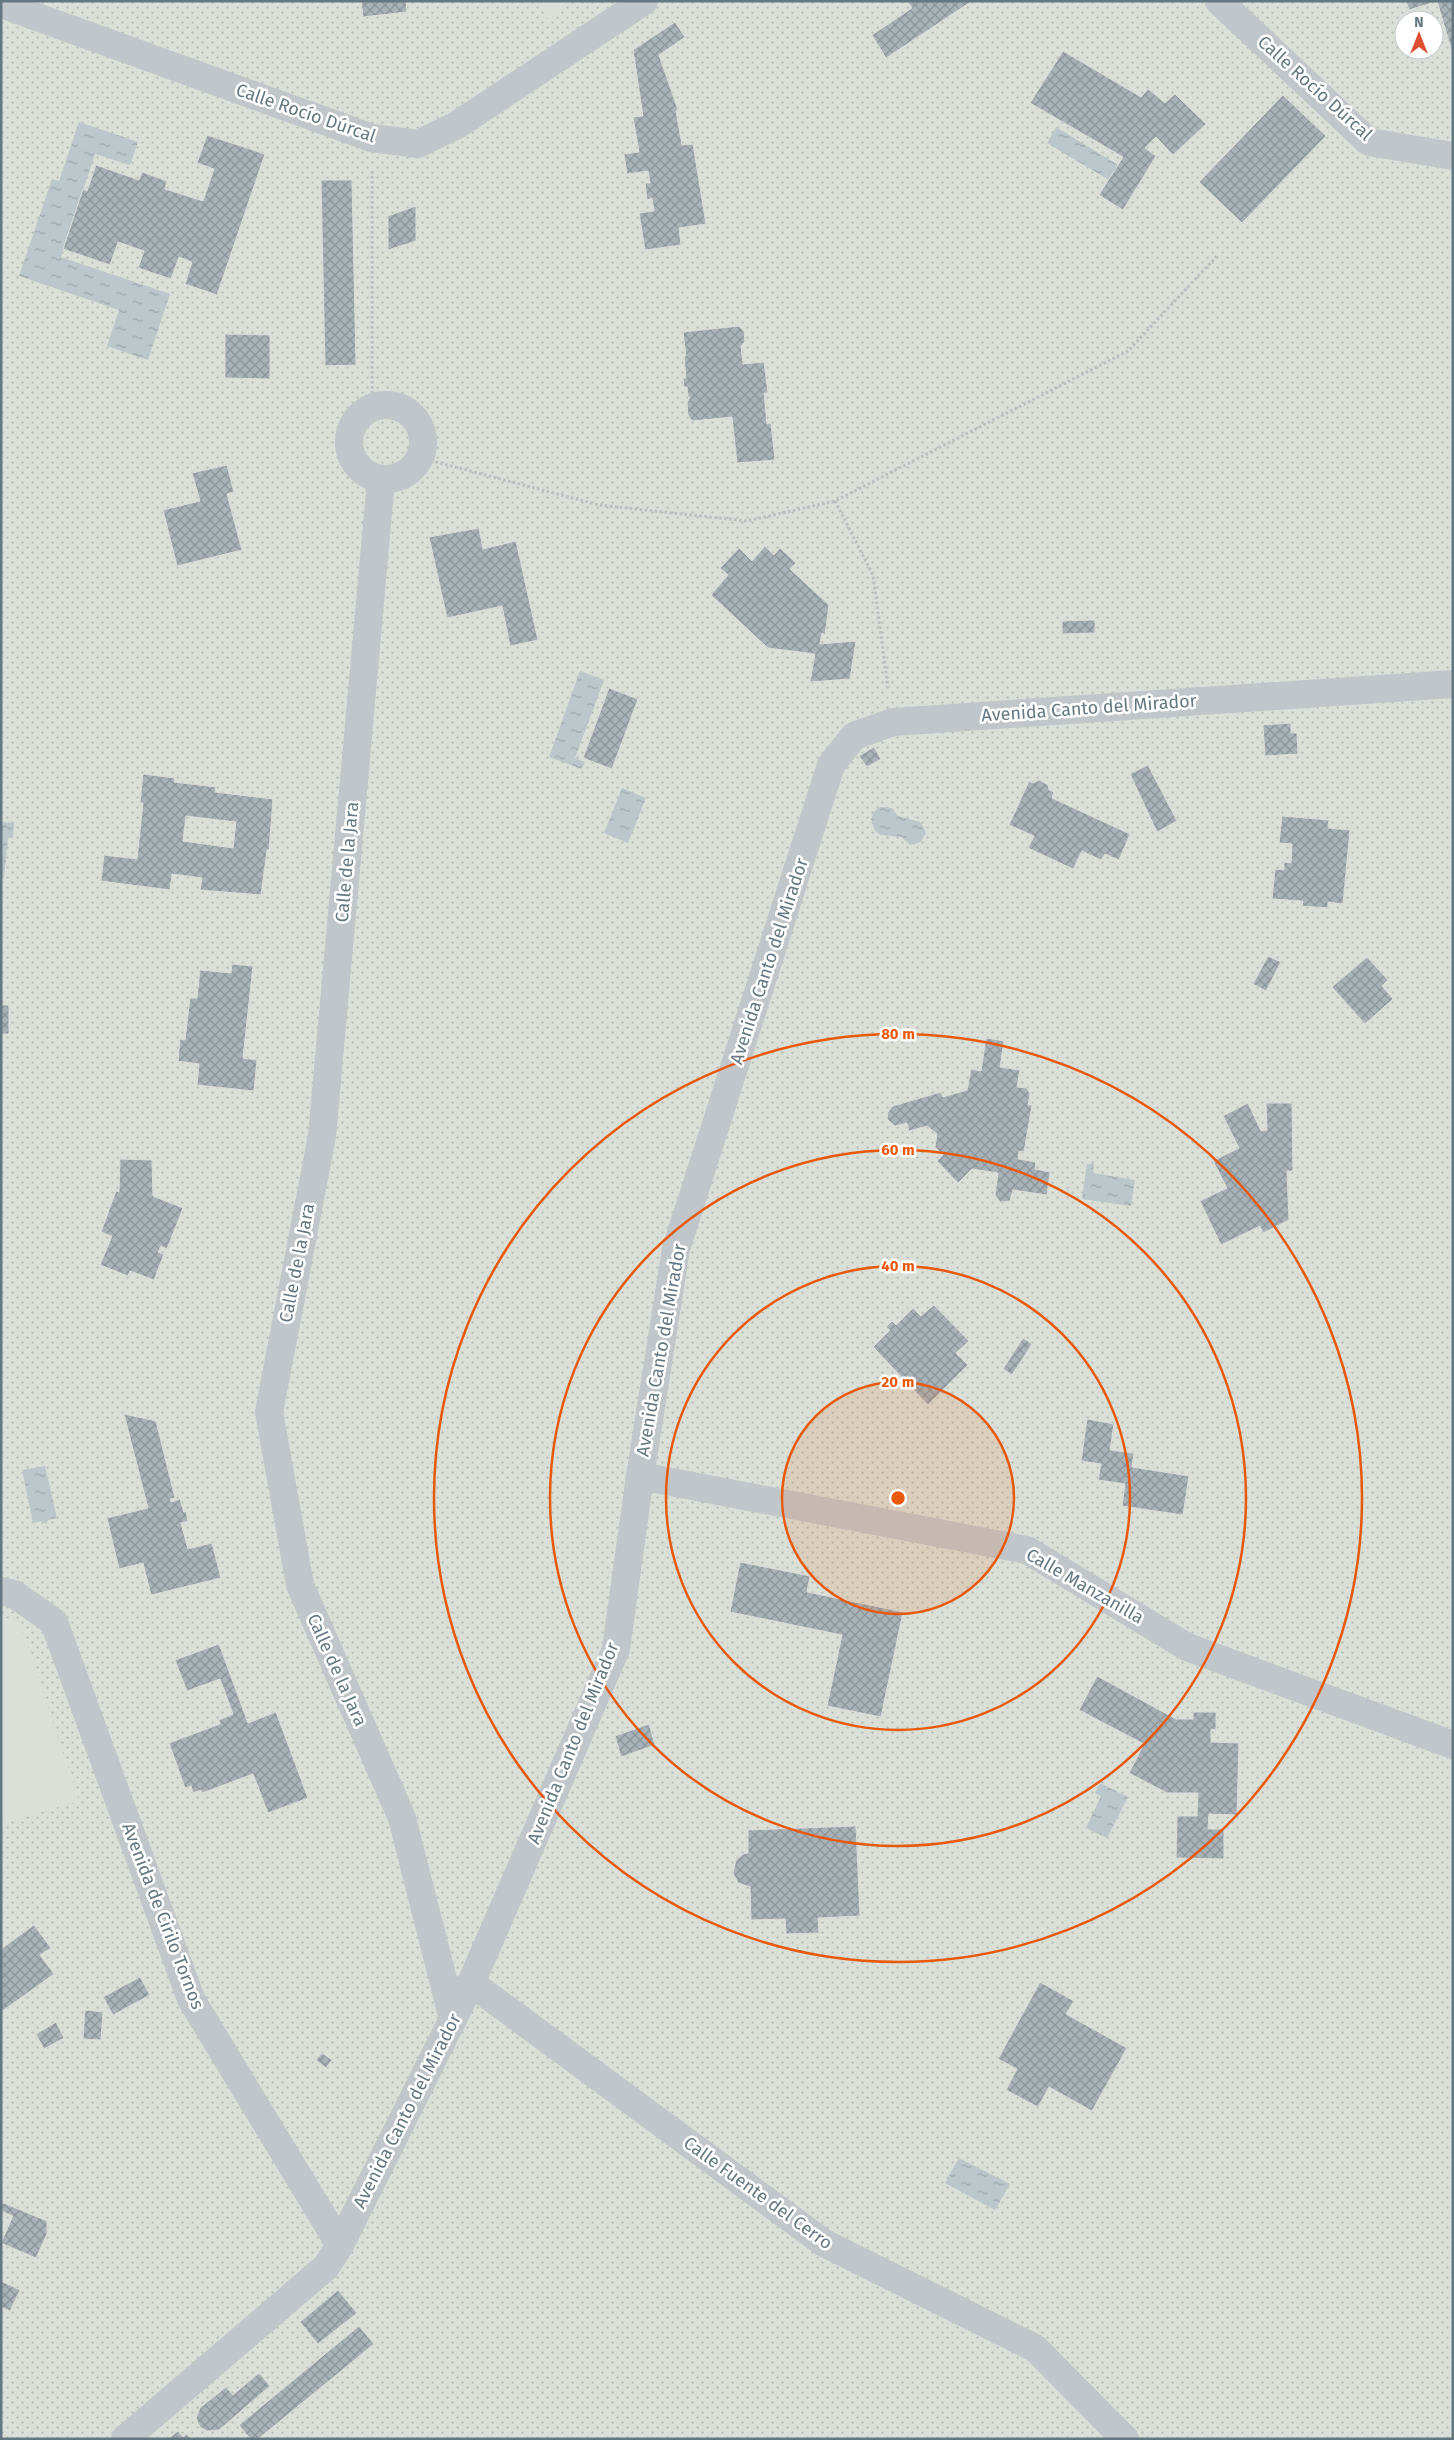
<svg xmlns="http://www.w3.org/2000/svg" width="1454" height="2440" font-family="'Fira Sans',sans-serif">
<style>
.grass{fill:url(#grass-dots);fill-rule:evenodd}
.pitch{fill:#dadfd7}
.water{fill:url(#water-ripples)}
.building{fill:url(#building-cross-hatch);stroke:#dcdcda;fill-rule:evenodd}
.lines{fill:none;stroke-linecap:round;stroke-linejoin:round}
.path{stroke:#bbbfc2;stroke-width:3;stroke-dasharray:2.5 2.5;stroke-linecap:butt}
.minor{stroke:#c1c6ca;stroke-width:28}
.ring{fill:none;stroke:#e8590c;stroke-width:2.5}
.labels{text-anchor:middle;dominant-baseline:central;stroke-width:5;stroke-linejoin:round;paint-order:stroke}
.street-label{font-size:18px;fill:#657882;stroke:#fff}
.centre{fill:#e8590c;stroke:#fff;stroke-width:2.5}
.ring-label{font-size:15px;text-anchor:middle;font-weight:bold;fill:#e8590c;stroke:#fff;stroke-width:5;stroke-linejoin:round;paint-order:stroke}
</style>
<defs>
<pattern id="grass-dots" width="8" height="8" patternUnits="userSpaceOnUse" patternTransform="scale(1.25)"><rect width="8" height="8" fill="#dadfd7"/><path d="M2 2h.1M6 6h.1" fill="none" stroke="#b4bab4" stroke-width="1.8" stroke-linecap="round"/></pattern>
<pattern id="water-ripples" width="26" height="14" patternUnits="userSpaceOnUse" patternTransform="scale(1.25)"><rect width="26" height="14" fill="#bbc7cb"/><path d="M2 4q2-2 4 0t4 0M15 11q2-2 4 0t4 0" fill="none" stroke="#9ca6aa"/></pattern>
<pattern id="building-cross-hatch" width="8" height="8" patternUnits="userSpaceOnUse" patternTransform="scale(1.25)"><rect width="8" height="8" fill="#a8b2b7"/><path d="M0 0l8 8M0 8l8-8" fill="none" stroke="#8c969a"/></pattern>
</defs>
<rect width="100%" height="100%" fill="#fafaf8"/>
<path class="grass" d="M1 1H1453V2439H1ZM1404 20H1434V50H1404Z"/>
<g class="pitch">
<path d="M536 1H573L548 19Z"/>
<path d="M7 1618 21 1625 79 1801 1 1824V1620Z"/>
</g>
<g class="water">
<path d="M79 122 138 142 130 165 95 154 61 257 170 294 148 360 107 346 119 310 19 276 52 179 59 181Z"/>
<path d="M1056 127 1118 165 1109 180 1047 143Z"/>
<path d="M580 671 604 680 575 758 585 762 582 769 549 757Z"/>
<path d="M622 788 646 798 628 843 604 833Z"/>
<path d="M880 807 892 808 898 816 920 822 926 832 921 842 910 845 902 837 881 835 875 831 871 819 874 812Z"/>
<path d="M1 822 14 823 13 838H8L4 878H1Z"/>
<path d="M1087 1164H1094L1093 1173 1135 1180 1131 1206 1082 1199Z"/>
<path d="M45 1466 57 1518 48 1520 46 1524 42 1521 33 1523 22 1470Z"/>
<path d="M1100 1783 1128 1797 1107 1838 1086 1828 1101 1796 1095 1793Z"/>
<path d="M959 2158 1010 2184 995 2210 945 2183Z"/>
</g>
<g class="building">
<path d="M361 1H406L407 12 363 17Z"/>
<path d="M907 1H972L886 58 872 35 912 8Z"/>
<path d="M1406 1H1431L1432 3 1409 10Z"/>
<path d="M1437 1H1453V55Z"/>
<path d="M675 22 685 37 659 55 678 110 676 111 682 145 693 144 706 224 679 228 681 245 645 250 639 213 654 211 652 198 647 200 645 183H650L648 171 627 174 624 154 639 152 633 117 643 116 633 50Z"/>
<path d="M1063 51 1141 97 1148 89 1165 103 1175 94 1206 124 1173 155 1156 137 1145 148 1156 156 1123 210 1099 195 1123 157 1030 103Z"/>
<path d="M1283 95 1326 136 1242 223 1199 182Z"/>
<path d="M207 135 265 154 217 295 185 284 192 262 179 257 171 279 138 268 144 251 118 242 110 265 63 249 83 189 87 191 96 165 139 180 142 172 167 181 165 189 203 201 214 169 197 163Z"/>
<path d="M321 180H352L356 365 325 366Z"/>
<path d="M416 206V241L388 250V216Z"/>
<path d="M739 326 744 331 745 342 741 346 743 364 764 362 768 393H764L767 424 771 423 775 460 737 463 732 417 692 421 688 415 687 403 690 397H688L687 387H684L683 378H686L684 356H686L683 332Z"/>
<path d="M225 334 270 335V379L225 378Z"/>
<path d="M227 465 234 492 227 494 242 550 177 566 163 510 200 501 192 473Z"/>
<path d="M479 528 483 549 516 541 538 640 510 646 502 606 447 618 429 537Z"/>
<path d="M765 546 774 555 780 548 796 563 790 569 829 605 825 635 822 633 820 644 856 641 850 679 810 682 815 654 768 648 711 595 728 575 720 568 739 548 752 561Z"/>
<path d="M1095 620V633L1062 634V621Z"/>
<path d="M609 688 638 699 612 769 583 758Z"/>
<path d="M1291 723V733H1297L1298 754 1265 756 1263 725Z"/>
<path d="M874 747 881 759 867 767 859 756Z"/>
<path d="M1148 765 1177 821 1157 832 1130 774Z"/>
<path d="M143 774 175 778 174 782 216 787 215 792 273 799 269 850H267L261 895 200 890 202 878 172 874 170 890 101 881 104 855 137 859 143 803H140ZM186 816 236 822 233 848 183 841Z"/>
<path d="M1039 780 1048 785 1049 790 1054 792 1052 798 1130 834 1119 860 1105 854 1101 860 1082 851 1073 869 1028 848 1034 836 1009 825 1029 781 1033 783Z"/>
<path d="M1282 816 1329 820 1328 828 1350 830 1343 904 1328 902V908L1302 906 1303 901 1272 899 1275 869 1284 870V862L1291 863 1292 844 1279 843Z"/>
<path d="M1268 956 1281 962 1266 991 1253 984Z"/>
<path d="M1367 957 1388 980 1382 986 1393 999 1365 1024 1332 987Z"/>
<path d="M232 964 253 966 243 1058 257 1060 254 1091 197 1085 199 1064 178 1061 180 1039 185 1040 190 998H197L200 970 231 973Z"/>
<rect x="1" y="1005" width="8" height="29"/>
<path d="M986 1038 1004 1041 1000 1067 1020 1070 1017 1087 1027 1088 1030 1094 1028 1105H1032L1024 1152 1019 1151 1018 1159 1036 1162 1035 1169 1050 1172 1047 1195 1013 1190 1010 1201 1000 1202 995 1195 998 1173 972 1169 958 1183 937 1161 943 1155 935 1147 937 1134 927 1126 909 1131 907 1123 895 1126 887 1119 888 1112 893 1106 941 1092 943 1097 967 1090 971 1069 981 1071Z"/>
<path d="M1248 1103 1261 1131 1267 1130 1266 1103H1292L1293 1171H1287L1289 1220 1263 1233 1260 1226 1221 1245 1200 1201 1227 1188 1213 1161 1239 1148 1223 1116Z"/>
<path d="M120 1159 152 1160 153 1196 183 1208 167 1249 161 1246 158 1252 164 1254 154 1280 130 1271 128 1276 100 1265 112 1236 101 1232 116 1191 119 1192Z"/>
<path d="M934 1305 969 1341 956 1353 968 1365 928 1405 873 1347 890 1330 886 1327 892 1321 896 1325 913 1308 921 1316Z"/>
<path d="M1023 1338 1032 1344 1012 1375 1003 1369Z"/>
<path d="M124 1414 156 1421 175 1498 170 1499 171 1502 180 1499 184 1512 186 1511 188 1521 181 1523 188 1549 212 1543 221 1578 151 1595 143 1563 119 1569 107 1518 148 1508Z"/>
<path d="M1087 1419 1114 1424 1110 1450 1134 1453 1132 1467 1189 1476 1183 1515 1122 1506 1125 1484 1098 1480 1101 1464 1081 1461Z"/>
<path d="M740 1562 810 1576 807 1592 903 1612 881 1717 827 1706 842 1635 730 1612Z"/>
<path d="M219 1644 248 1723 276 1712 308 1798 268 1813 253 1774 202 1793 201 1790 193 1793 191 1786 185 1788 169 1743 220 1724 219 1720 233 1714 220 1679 187 1691 175 1660Z"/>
<path d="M1097 1676 1176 1719H1193V1712H1216V1730L1211 1729V1742L1239 1743 1237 1815 1209 1814 1208 1829H1224V1859L1176 1858 1177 1816H1197L1198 1793H1167L1129 1773 1144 1744 1079 1710Z"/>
<path d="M649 1724 655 1745 621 1757 615 1736Z"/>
<path d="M856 1826 860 1916 818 1918 819 1933 786 1934 785 1919 751 1920 750 1887 738 1883 733 1873 736 1860 743 1854 748 1853V1830Z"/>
<path d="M34 1925 51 1948 40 1955 54 1974 1 2012V1949Z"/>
<path d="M140 1977 150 1995 113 2015 103 1997Z"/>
<path d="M1040 1982 1074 2001 1066 2014 1127 2048 1092 2111 1049 2087 1038 2107 1006 2090 1017 2069 998 2059Z"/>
<path d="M85 2010 103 2012 101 2040 83 2039Z"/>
<path d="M56 2022 64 2038 44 2049 36 2034Z"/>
<path d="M322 2053 332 2060 326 2068 316 2060Z"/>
<path d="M1 2202 47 2221V2234L36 2258 1 2243 13 2216 1 2211Z"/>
<path d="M1 2281 20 2290 10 2311 1 2307Z"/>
<path d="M338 2290 357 2313 318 2344 300 2322Z"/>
<path d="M359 2326 374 2344 258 2439H250L239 2425Z"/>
<path d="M259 2373 270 2386 219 2430 207 2431 200 2427 196 2418 200 2408 226 2387 233 2395Z"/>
<path d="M178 2431 183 2437 187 2434 191 2439H168Z"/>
</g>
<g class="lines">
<g class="path">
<path d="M372 171V408"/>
<path d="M421 458 599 505 747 521 835 501 1128 351 1217 256"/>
<path d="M835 501 873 575 888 688"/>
</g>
<g class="minor">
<path d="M1219 1 1369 142 1453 156"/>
<path d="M1 4 372 138 418 144 457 125 644 1"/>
<circle cx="386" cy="442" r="37"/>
<path d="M381 480 322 1136 269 1412 300 1585 402 1818 453 2019"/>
<path d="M640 1476 1027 1550 1187 1647 1453 1745"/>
<path d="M1 1591 14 1594 54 1622 191 1999 340 2245"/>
<path d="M471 1983 824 2243 1035 2348 1125 2439"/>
<path d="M125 2439 326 2267 340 2245 471 1983 616 1649 640 1476 676 1249 831 765 854 736 893 722 1453 684"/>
</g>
</g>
<circle cx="898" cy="1498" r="116" fill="#e8590c" fill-opacity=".12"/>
<g class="ring">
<circle cx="898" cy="1498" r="116"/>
<circle cx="898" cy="1498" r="232"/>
<circle cx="898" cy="1498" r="348"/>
<circle cx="898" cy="1498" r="464"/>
</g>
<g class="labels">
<g class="street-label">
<text transform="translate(1315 88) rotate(42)">Calle Rocío Dúrcal</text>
<text transform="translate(306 113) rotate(19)">Calle Rocío Dúrcal</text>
<text transform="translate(1089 708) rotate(-4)">Avenida Canto del Mirador</text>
<text transform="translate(347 862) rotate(-85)">Calle de la Jara</text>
<text transform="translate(769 961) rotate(-72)">Avenida Canto del Mirador</text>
<text transform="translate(297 1263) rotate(-79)">Calle de la Jara</text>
<text transform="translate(661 1350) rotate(-80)">Avenida Canto del Mirador</text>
<text transform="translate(1085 1586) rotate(30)">Calle Manzanilla</text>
<text transform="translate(337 1670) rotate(66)">Calle de la Jara</text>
<text transform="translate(573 1743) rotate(-68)">Avenida Canto del Mirador</text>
<text transform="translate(163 1916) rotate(69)">Avenida de Cirilo Tornos</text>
<text transform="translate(407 2111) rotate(-63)">Avenida Canto del Mirador</text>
<text transform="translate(758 2193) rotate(36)">Calle Fuente del Cerro</text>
</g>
</g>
<circle cx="898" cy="1498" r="8" class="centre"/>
<g class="ring-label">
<text x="898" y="1039">80 m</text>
<text x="898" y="1155">60 m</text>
<text x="898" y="1271">40 m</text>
<text x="898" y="1387">20 m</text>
</g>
<rect width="1454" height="2440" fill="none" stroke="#657882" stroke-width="5"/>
<g transform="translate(1419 35)"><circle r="24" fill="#ffffff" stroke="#c1c9cd"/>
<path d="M0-4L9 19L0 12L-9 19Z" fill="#e04e31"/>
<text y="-8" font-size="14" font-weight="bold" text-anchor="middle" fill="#657882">N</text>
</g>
</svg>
